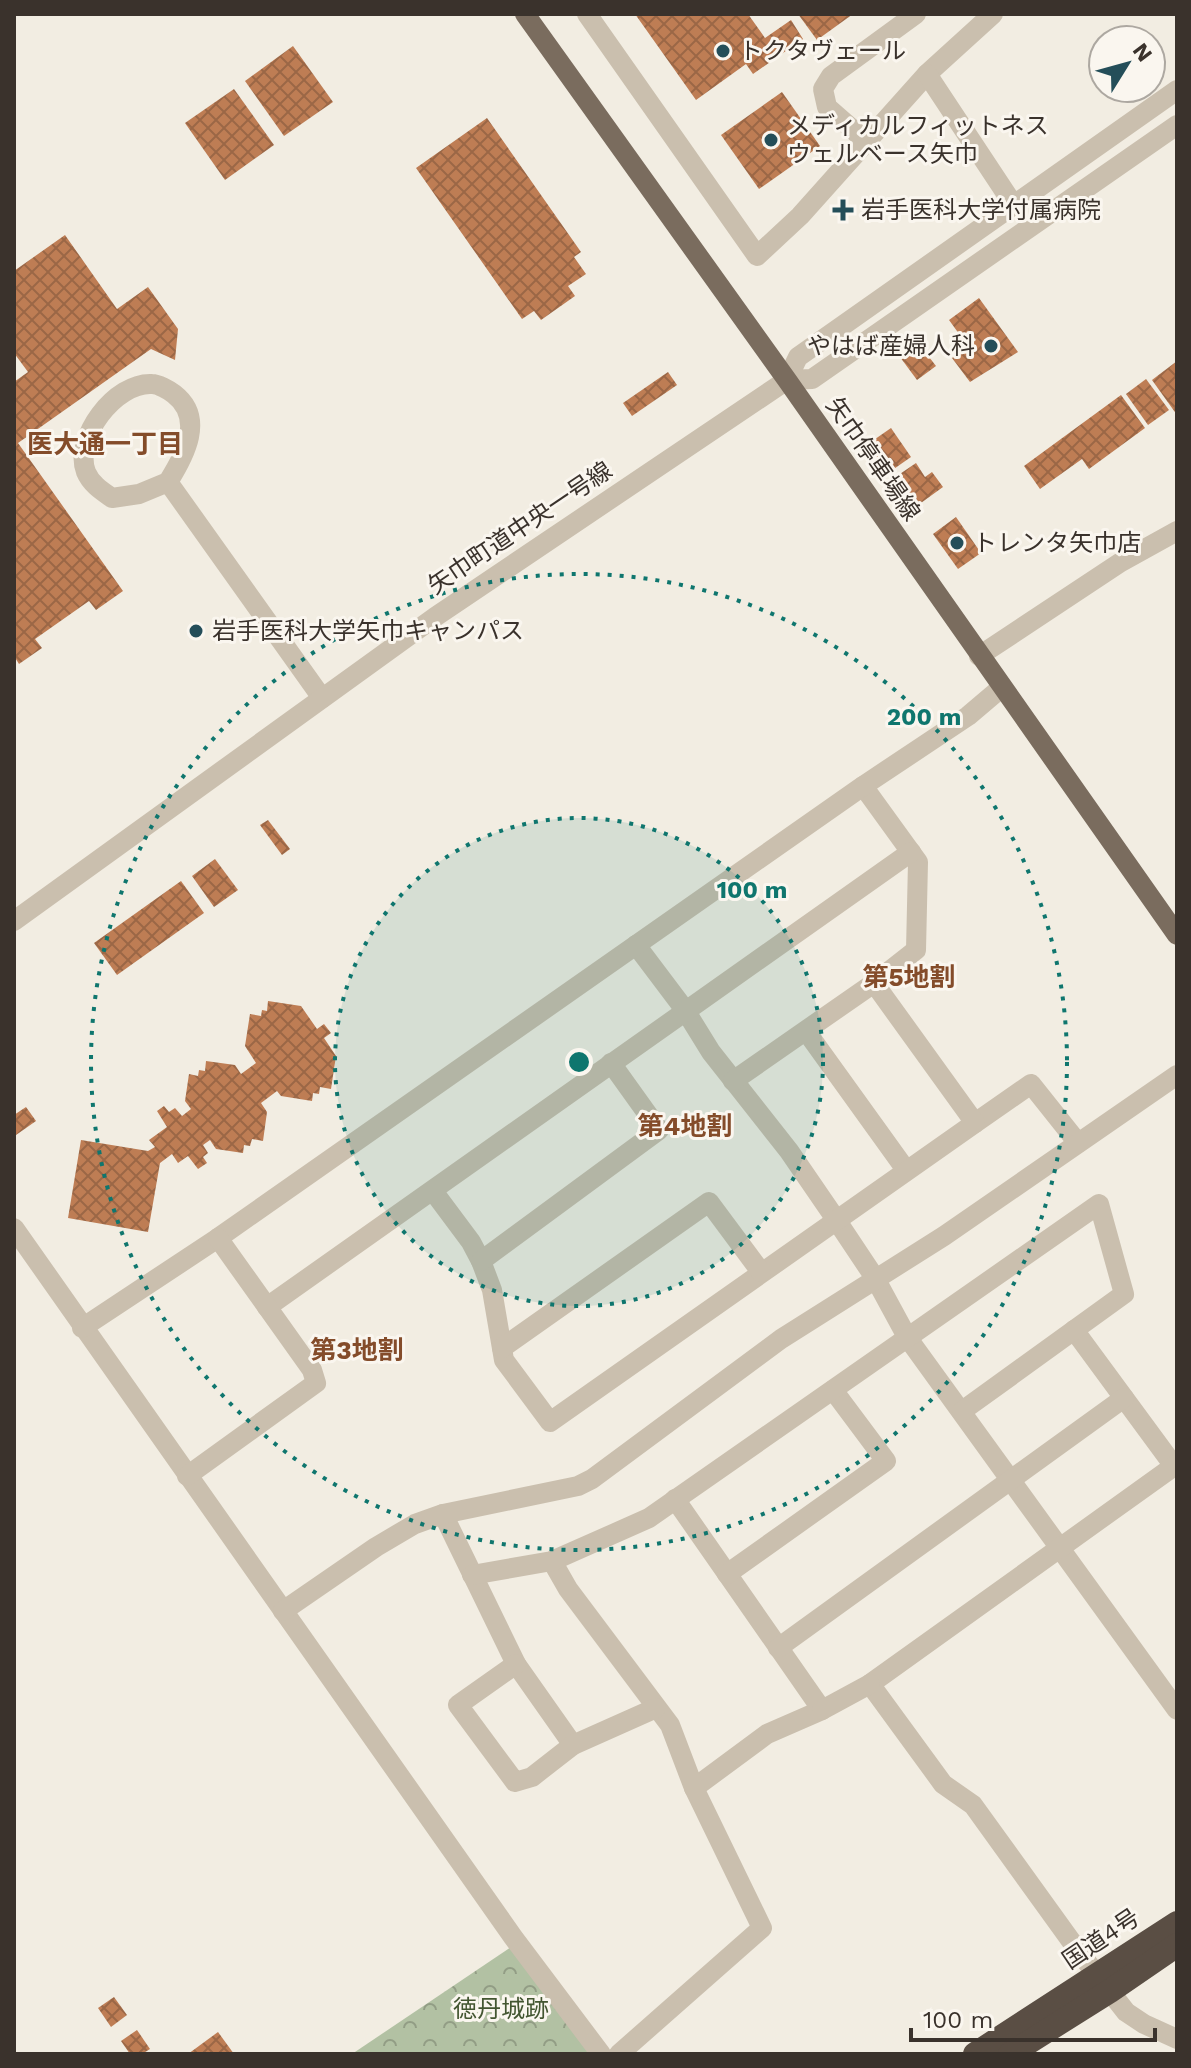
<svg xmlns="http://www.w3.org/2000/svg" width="1191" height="2068" font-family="'Work Sans','Noto Sans JP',sans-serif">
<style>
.forest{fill:url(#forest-crowns)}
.building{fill:url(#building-cross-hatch)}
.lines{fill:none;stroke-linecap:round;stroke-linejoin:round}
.minor{stroke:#cabfae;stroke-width:20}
.major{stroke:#7a6c5e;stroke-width:20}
.highway{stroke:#5a4e44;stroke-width:24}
.ring{fill:none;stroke:#0f766e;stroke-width:4;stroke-dasharray:4 8}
.poi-dot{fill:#244e59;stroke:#faf6ef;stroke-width:3}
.labels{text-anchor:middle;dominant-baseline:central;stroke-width:6;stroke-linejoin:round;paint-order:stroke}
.poi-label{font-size:24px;fill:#3a322c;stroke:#faf6ef;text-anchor:start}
.street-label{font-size:24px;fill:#3a322c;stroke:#faf6ef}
.park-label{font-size:24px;fill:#435631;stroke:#faf6ef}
.neighbourhood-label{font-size:26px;font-weight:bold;fill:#844c2a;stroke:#faf6ef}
.centre{fill:#0f766e;stroke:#faf6ef;stroke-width:4}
.ring-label{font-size:24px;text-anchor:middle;font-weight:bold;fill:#0f766e;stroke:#faf6ef;stroke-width:6;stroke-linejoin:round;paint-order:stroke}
</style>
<defs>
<pattern id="forest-crowns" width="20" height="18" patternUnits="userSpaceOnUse" patternTransform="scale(2)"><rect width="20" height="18" fill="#b2c1a3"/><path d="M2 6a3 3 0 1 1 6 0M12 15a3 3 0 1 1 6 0" fill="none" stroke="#929d85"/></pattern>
<pattern id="building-cross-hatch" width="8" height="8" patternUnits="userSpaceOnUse" patternTransform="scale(2)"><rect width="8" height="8" fill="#be7d54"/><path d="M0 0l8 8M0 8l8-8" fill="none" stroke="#9b6746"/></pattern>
</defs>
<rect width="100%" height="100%" fill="#f2ede2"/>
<path class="forest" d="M511 1947 598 2054H352Z"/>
<g class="building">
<path d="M635 14H748L765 38 791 20 803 39 753 74 746 64 696 100Z"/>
<path d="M798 14H853L817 40Z"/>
<path d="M293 46 333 102 284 136 245 81Z"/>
<path d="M234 89 274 145 225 180 185 123Z"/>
<path d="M782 92 820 146 759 189 721 135Z"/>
<path d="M487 118 581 252 574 257 586 274 568 286 575 296 541 320 534 311 522 319 416 168Z"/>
<path d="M65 235 117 309 148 287 178 329 175 360 151 349 18 443 123 591 96 610 89 601 35 639 42 648 19 664 14 656V382L28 372 14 353V271Z"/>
<path d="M979 298 1018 352 970 382 952 358 976 340 970 332 962 338 949 320Z"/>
<path d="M919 344 936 366 917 380 900 357Z"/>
<path d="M1177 361V415L1152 380Z"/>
<path d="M668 372 677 385 632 416 623 403Z"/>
<path d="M1146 379 1169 410 1148 425 1126 394Z"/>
<path d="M1121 395 1145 428 1089 469 1082 459 1040 489 1024 466Z"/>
<path d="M891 428 911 457 888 473 868 444Z"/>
<path d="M916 463 925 477 932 472 943 487 914 508 894 478Z"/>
<path d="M956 517 981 553 958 569 933 534Z"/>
<path d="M268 820 290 849 282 855 260 825Z"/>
<path d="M215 859 238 890 214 907 192 876Z"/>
<path d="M181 881 204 913 117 975 94 943Z"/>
<path d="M268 1001 301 1006 317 1029 324 1024 331 1033 324 1038 336 1056 331 1089 320 1087 319 1094 313 1093 312 1101 281 1096 277 1091 261 1103 267 1112 263 1141 252 1139 250 1146 244 1145 243 1153 216 1149 210 1140 203 1145 208 1153 203 1157 207 1163 198 1169 188 1156 178 1163 172 1154 160 1163 148 1232 68 1218 81 1140 148 1151 155 1147 149 1140 167 1127 157 1111 164 1106 169 1112 175 1108 182 1116 191 1109 185 1101 189 1074 198 1076 199 1070 205 1071 206 1061 235 1065 241 1074 256 1063 245 1046 250 1014 261 1016 262 1010 267 1011Z"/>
<path d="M26 1107 36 1121 16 1135 14 1115Z"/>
<path d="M114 1997 127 2015 111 2027 98 2008Z"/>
<path d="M137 2030 150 2049 142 2054H130L121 2041Z"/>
<path d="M218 2032 234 2054H188Z"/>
</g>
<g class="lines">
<g class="minor">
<path d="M587 14 757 256 800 216 927 74 993 14"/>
<path d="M927 74 1013 204"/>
<path d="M867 142 827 107 823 89 831 76 916 14"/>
<path d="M787 380 812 379 1177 125"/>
<path d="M168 482C185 455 205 418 174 394 169 390 158 384 152 384 115 382 73 438 86 472 91 484 102 491 112 498L139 494 168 482 322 698"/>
<path d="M979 656 1121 562 1177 531"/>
<path d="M14 921 435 617 787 380 798 357 1177 90"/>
<path d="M636 945 685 1010 711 1052 789 1151 837 1221 875 1278 907 1337 1177 1710"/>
<path d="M806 1031 906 1170"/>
<path d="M733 1081 874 983 916 950 918 862 863 786"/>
<path d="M975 1123 1031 1084 1078 1143"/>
<path d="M433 1191 471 1242 481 1261 492 1290 504 1360 550 1422 975 1123 874 983"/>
<path d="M14 1228 513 1937 601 2054"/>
<path d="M481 1261 659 1130 611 1063"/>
<path d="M267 1307 911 852"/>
<path d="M82 1328 218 1238 863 786 968 716 1001 688"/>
<path d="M1074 1330 1174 1466"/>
<path d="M502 1348 709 1202 761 1272"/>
<path d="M1177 1464 870 1684 943 1784 973 1805 1079 1952 1126 2012 1144 2024 1177 2039"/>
<path d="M187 1476 316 1383 312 1370 218 1238"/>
<path d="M675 1499 822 1710 767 1734 694 1788"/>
<path d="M443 1514 516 1664 573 1745"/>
<path d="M552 1561 568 1589 670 1725 694 1788 762 1928 619 2054"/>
<path d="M727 1574 886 1461 833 1390"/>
<path d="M472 1575 552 1561 649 1518 1099 1204 1124 1294 962 1411"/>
<path d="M283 1611 376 1547 415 1524 443 1514 578 1486 592 1479 781 1339 944 1236 1177 1075"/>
<path d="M778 1648 1124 1398"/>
<path d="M516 1664 458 1705 515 1782 532 1777 573 1745 656 1708"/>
<path d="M822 1710 870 1684"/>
</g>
<path class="major" d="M525 14 787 380 1177 935"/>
<g class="highway">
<path d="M975 2054 1177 1923"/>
<path d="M1010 2054 1110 1991 1177 1945"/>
</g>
</g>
<circle cx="579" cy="1062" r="244" fill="#0f766e" fill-opacity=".12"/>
<g class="ring">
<circle cx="579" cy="1062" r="244"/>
<circle cx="579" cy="1062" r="488"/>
</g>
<g class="poi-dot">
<circle cx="723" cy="51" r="8"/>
<circle cx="771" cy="140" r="8"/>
<path d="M839 198h8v8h8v8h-8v8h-8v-8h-8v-8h8z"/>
<circle cx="991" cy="346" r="8"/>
<circle cx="957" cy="543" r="8"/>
<circle cx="196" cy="631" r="8"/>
</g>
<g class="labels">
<g class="poi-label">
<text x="739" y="51">トクタヴェール</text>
<text x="787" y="126">メディカルフィットネス<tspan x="787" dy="28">ウェルベース矢巾</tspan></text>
<text x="861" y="210">岩手医科大学付属病院</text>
<text x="975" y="346" text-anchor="end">やはば産婦人科</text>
<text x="973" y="543">トレンタ矢巾店</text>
<text x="212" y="631">岩手医科大学矢巾キャンパス</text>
</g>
<g class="street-label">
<text transform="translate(873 459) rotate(55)">矢巾停車場線</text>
<text transform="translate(520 528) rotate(-34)">矢巾町道中央一号線</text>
<text transform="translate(1101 1939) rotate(-34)">国道4号</text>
</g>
<g class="park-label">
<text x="501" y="2009">徳丹城跡</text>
</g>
<g class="neighbourhood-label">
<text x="105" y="444">医大通一丁目</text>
<text x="909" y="977">第5地割</text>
<text x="685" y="1126">第4地割</text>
<text x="357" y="1350">第3地割</text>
</g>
</g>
<circle cx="579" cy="1062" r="12" class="centre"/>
<g class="ring-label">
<text x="924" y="725">200 m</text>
<text x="752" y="898">100 m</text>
</g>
<rect width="1191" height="2068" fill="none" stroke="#3a322c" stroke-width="32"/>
<g transform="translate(1127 64) rotate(53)"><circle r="38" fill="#faf6ef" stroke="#ada8a1" stroke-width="2"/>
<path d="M0-6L14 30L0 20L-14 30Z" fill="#244e59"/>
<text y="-12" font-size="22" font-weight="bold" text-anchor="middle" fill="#3a322c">N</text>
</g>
<path d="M911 2028v12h244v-12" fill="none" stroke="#3a322c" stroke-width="4"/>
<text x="923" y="2028" font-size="24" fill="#3a322c" stroke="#faf6ef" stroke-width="6" paint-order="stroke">100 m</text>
</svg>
